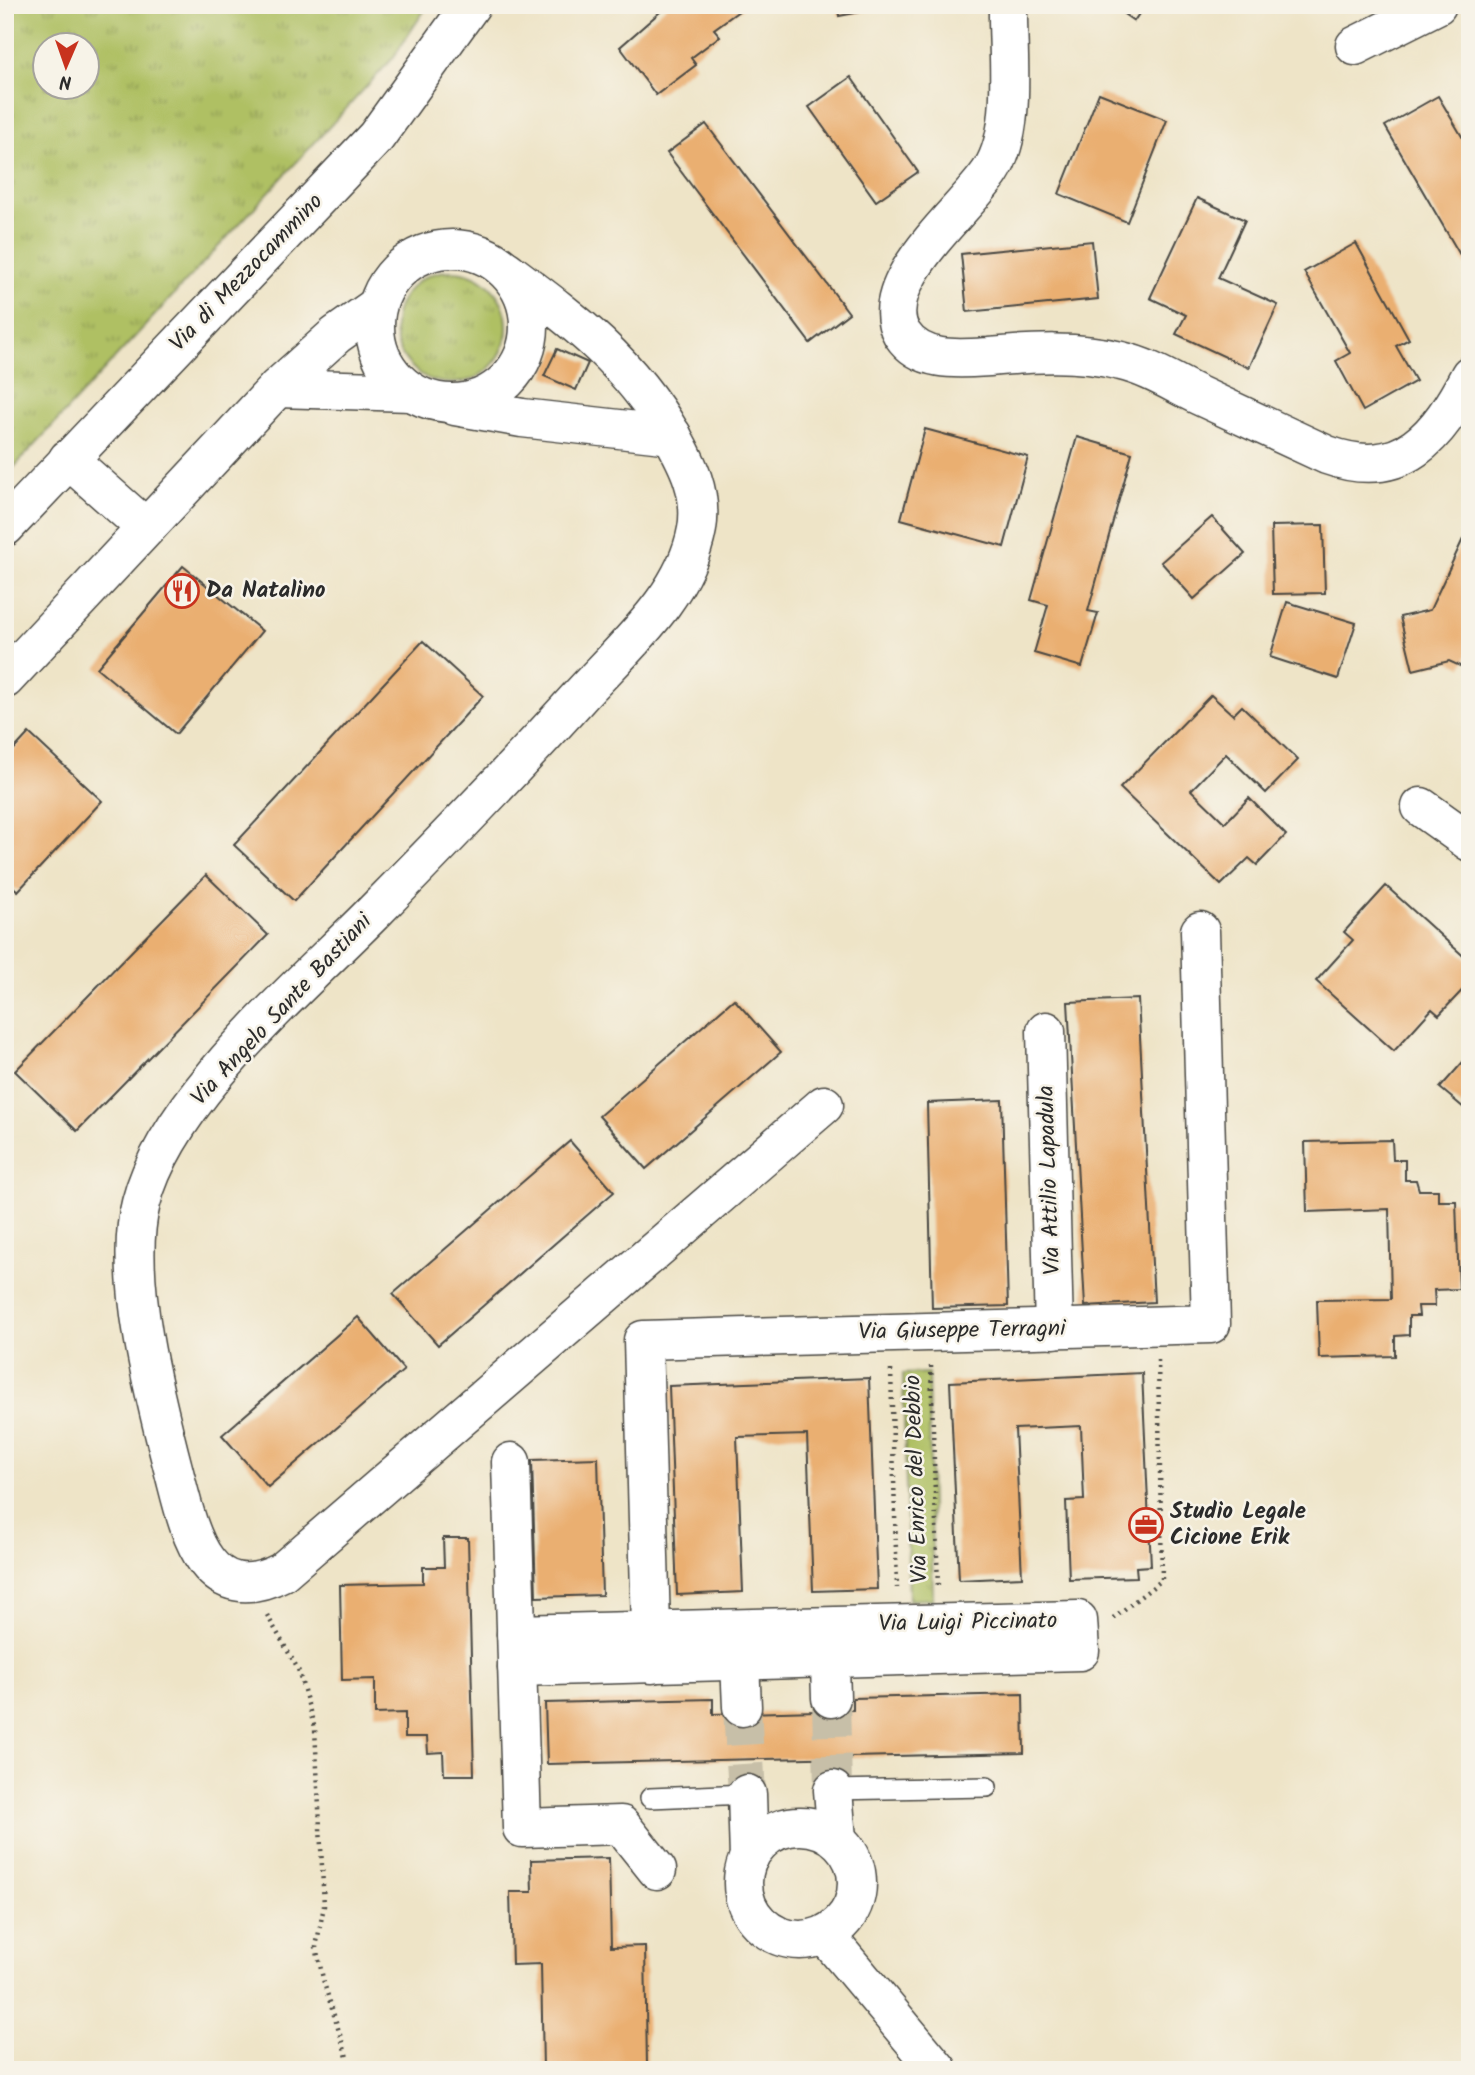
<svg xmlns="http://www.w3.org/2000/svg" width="1475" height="2075" font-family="Kalam,sans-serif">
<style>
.grass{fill:url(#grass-tufts);stroke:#6d7648;stroke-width:2;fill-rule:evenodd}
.building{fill:#eaaf71}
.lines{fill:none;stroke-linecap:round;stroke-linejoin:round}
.minor-tunnel{stroke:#c7bfa8;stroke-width:38;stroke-dasharray:38 19;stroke-linecap:butt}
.service-casing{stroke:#484742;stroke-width:22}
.minor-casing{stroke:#484742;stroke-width:41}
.tertiary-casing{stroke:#484742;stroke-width:41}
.path{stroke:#484742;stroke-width:4.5;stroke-dasharray:2 5;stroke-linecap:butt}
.service{stroke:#fff;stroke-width:19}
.minor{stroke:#fff;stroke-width:38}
.tertiary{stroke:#fff;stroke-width:38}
.labels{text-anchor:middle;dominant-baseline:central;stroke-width:5;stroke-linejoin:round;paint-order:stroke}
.street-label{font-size:23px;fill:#2b2b2b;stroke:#f7f3e8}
.poi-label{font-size:23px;font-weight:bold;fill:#2b2b2b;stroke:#f7f3e8;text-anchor:start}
</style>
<defs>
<pattern id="grass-tufts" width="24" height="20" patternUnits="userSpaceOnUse" patternTransform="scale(1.75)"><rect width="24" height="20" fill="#afc064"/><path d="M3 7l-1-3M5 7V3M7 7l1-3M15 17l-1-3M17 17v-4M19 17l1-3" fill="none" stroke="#8f9c53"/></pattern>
</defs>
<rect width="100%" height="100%" fill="#f7f3e8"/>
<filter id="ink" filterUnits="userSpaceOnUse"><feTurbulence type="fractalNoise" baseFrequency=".0143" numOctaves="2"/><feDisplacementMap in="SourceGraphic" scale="14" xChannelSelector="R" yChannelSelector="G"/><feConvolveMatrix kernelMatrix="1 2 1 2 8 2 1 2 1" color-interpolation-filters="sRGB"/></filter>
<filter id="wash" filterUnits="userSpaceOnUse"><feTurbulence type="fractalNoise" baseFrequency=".00686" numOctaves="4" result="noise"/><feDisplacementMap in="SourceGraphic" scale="28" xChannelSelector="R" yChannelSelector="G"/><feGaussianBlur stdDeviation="1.57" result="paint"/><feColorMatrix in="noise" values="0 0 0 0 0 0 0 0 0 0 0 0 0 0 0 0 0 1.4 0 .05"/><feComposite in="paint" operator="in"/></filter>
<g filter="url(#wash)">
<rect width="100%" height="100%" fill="#eee4c7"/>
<g class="grass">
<path d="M5 5H428L393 58 5 477ZM46 46H88V88H46Z"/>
<circle cx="451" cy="327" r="56"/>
<path d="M928 1373 933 1599 909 1600 903 1374Z"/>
</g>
<g id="blocks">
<g class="building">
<path d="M668 5H741L743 8 714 29 720 36 691 58 696 65 656 95 620 47Z"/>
<path d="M837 5H882V8L839 16Z"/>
<path d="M1111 5H1145L1134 21Z"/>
<path d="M851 77 918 172 876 201 809 107Z"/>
<path d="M1099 93 1167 120 1127 222 1059 194Z"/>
<path d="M1438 96 1470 150V272L1385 126Z"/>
<path d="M706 124 849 313 810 343 667 153Z"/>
<path d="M1197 198 1245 220 1218 278 1278 305 1249 368 1176 334 1186 315 1150 298Z"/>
<path d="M1092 241 1098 299 967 312 961 254Z"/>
<path d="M1356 243 1409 339 1396 346 1416 381 1363 411 1336 361 1350 353 1304 272Z"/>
<path d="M557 349 588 363 576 390 544 376Z"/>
<path d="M925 429 1028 457 1004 547 901 519Z"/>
<path d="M1077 437 1132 453 1088 611 1098 613 1082 667 1034 653 1048 605 1031 600Z"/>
<path d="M1212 517 1245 554 1194 599 1161 562Z"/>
<path d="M1470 524V649L1462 667 1449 661 1413 670 1400 617 1430 610Z"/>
<path d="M1323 525 1325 593 1273 594 1271 526Z"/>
<path d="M183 566 262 631 176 734 97 668Z"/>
<path d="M1287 602 1356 623 1338 679 1270 657Z"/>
<path d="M423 641 483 696 294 901 234 845Z"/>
<path d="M1211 695 1233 715 1242 706 1298 760 1266 793 1226 754 1191 790 1225 823 1249 798 1286 835 1257 865 1249 858 1221 885 1120 788Z"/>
<path d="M29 733 102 801 18 891 5 880V759Z"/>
<path d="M206 875 268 935 77 1131 15 1071Z"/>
<path d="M1386 886 1470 962V982L1439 1015 1432 1009 1394 1051 1316 981 1353 940 1344 932Z"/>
<path d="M734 999 781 1052 646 1169 599 1116Z"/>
<path d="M1138 999 1154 1302 1085 1306 1068 1002Z"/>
<path d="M1470 1054V1113L1440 1088Z"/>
<path d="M1002 1100 1008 1306 932 1308 927 1103Z"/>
<path d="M1392 1140 1393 1160H1405V1180H1416L1419 1190H1438V1201H1456L1459 1289 1434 1290 1435 1306H1418L1419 1316H1409V1335L1395 1336V1356L1319 1358 1317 1300 1391 1299 1389 1209 1307 1212 1305 1142Z"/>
<path d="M570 1141 614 1192 438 1345 393 1294Z"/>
<path d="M358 1317 404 1370 268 1487 222 1435Z"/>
<path d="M1142 1373 1151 1566 1136 1567 1137 1577 1069 1579 1066 1501 1084 1500 1081 1426 1015 1429 1022 1577 959 1580 950 1382Z"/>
<path d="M869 1378 877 1589 813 1591 807 1435 737 1437 743 1592 677 1595 669 1386Z"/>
<path d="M598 1458 602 1595 536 1597 532 1460Z"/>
<path d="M443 1538H468L474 1775H444L443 1752 428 1753 427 1737H405V1713L375 1714V1679L342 1680 340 1585 423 1583V1567H444Z"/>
<path d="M1023 1694 1024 1753 547 1764 545 1703 713 1699V1714L853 1710V1698Z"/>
<path d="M609 1858 611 1947 645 1946 647 2066 543 2069 541 1964 512 1965 510 1892H532L531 1860Z"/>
</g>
</g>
</g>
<g filter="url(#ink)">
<use href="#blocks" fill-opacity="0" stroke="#484742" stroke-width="2"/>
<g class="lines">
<g class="minor-tunnel">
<path d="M831 1698 833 1790"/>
<path d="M742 1707 747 1794"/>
</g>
<g class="service-casing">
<g id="service">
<path d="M833 1790 987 1787"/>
<path d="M650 1798 747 1794"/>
</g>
</g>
<g class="minor-casing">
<g id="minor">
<path d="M1008 5C1007 54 1018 130 991 171 966 210 872 283 902 334 921 363 959 359 989 357 1032 353 1078 350 1121 361 1148 367 1173 383 1198 395 1241 415 1284 435 1327 455 1403 482 1438 436 1470 375"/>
<path d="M1355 46 1437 5"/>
<circle cx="452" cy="326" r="77"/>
<path d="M506 270C573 320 628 360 671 434 688 464 703 493 697 529 685 597 622 649 578 698 512 771 444 841 375 911 300 987 167 1099 141 1203 122 1275 156 1403 175 1476 189 1531 206 1611 282 1572L824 1105"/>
<path d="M377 306 336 335 277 388 411 392"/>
<path d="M455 406 522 418 672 435"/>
<path d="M68 459 145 527"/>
<path d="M5 679 277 388"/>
<path d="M1421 807 1470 842"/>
<path d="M1046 1031 1054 1329"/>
<path d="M511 1462 522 1828 621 1825 657 1870"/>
<path d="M516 1634 1078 1620 1080 1651 517 1667"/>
<path d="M829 1635 831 1698"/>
<path d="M740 1662 742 1707"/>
<path d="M652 1664 643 1340 1211 1324 1200 931"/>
<path d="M833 1790 837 1839"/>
<path d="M747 1794 749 1858"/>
<circle cx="800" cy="1883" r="57"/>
<path d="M825 1935 938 2070"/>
</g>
</g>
<g class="tertiary-casing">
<path id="tertiary" d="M5 527 376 137 471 5"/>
</g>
<g class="path">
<path d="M931 1366 938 1588"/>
<path d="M891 1370 897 1588"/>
<path d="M267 1615 298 1669 315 1729 324 1906 316 1947 324 1983 351 2070"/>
<path d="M1113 1618 1162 1580 1158 1360"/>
</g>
<use href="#service" class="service"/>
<use href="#minor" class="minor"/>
<use href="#tertiary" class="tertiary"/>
</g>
</g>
<defs>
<g id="restaurant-ring" transform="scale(1.75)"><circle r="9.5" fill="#f7f3e8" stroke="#c8321e" stroke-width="1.5"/><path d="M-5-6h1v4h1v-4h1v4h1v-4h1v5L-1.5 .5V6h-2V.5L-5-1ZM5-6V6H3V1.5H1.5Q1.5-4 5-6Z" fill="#c8321e"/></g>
<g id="office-ring" transform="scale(1.75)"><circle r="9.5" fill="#f7f3e8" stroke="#c8321e" stroke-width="1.5"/><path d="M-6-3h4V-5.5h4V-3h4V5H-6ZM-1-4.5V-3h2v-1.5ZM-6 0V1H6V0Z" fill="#c8321e"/></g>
</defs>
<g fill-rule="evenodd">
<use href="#restaurant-ring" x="182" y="591"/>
<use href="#office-ring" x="1146" y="1525"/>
</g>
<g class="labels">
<g class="street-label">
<text transform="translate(247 273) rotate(-46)">Via di Mezzocammino</text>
<text transform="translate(282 1010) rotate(-47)">Via Angelo Sante Bastiani</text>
<text transform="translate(1050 1180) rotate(-92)">Via Attilio Lapadula</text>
<text transform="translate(962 1331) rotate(-1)">Via Giuseppe Terragni</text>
<text transform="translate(917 1479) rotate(-92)">Via Enrico del Debbio</text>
<text transform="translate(968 1623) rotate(-1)">Via Luigi Piccinato</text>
</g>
<g class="poi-label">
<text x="206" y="591">Da Natalino</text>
<text x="1170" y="1512">Studio Legale<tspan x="1170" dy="26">Cicione Erik</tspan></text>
</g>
</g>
<rect width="1475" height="2075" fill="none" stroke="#f7f3e8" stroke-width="28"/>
<g transform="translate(66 66) rotate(182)"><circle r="33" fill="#f7f3e8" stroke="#a5a39c" stroke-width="2"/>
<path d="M0-5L12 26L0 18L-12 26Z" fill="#c8321e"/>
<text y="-10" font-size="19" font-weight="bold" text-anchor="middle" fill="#2b2b2b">N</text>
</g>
</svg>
